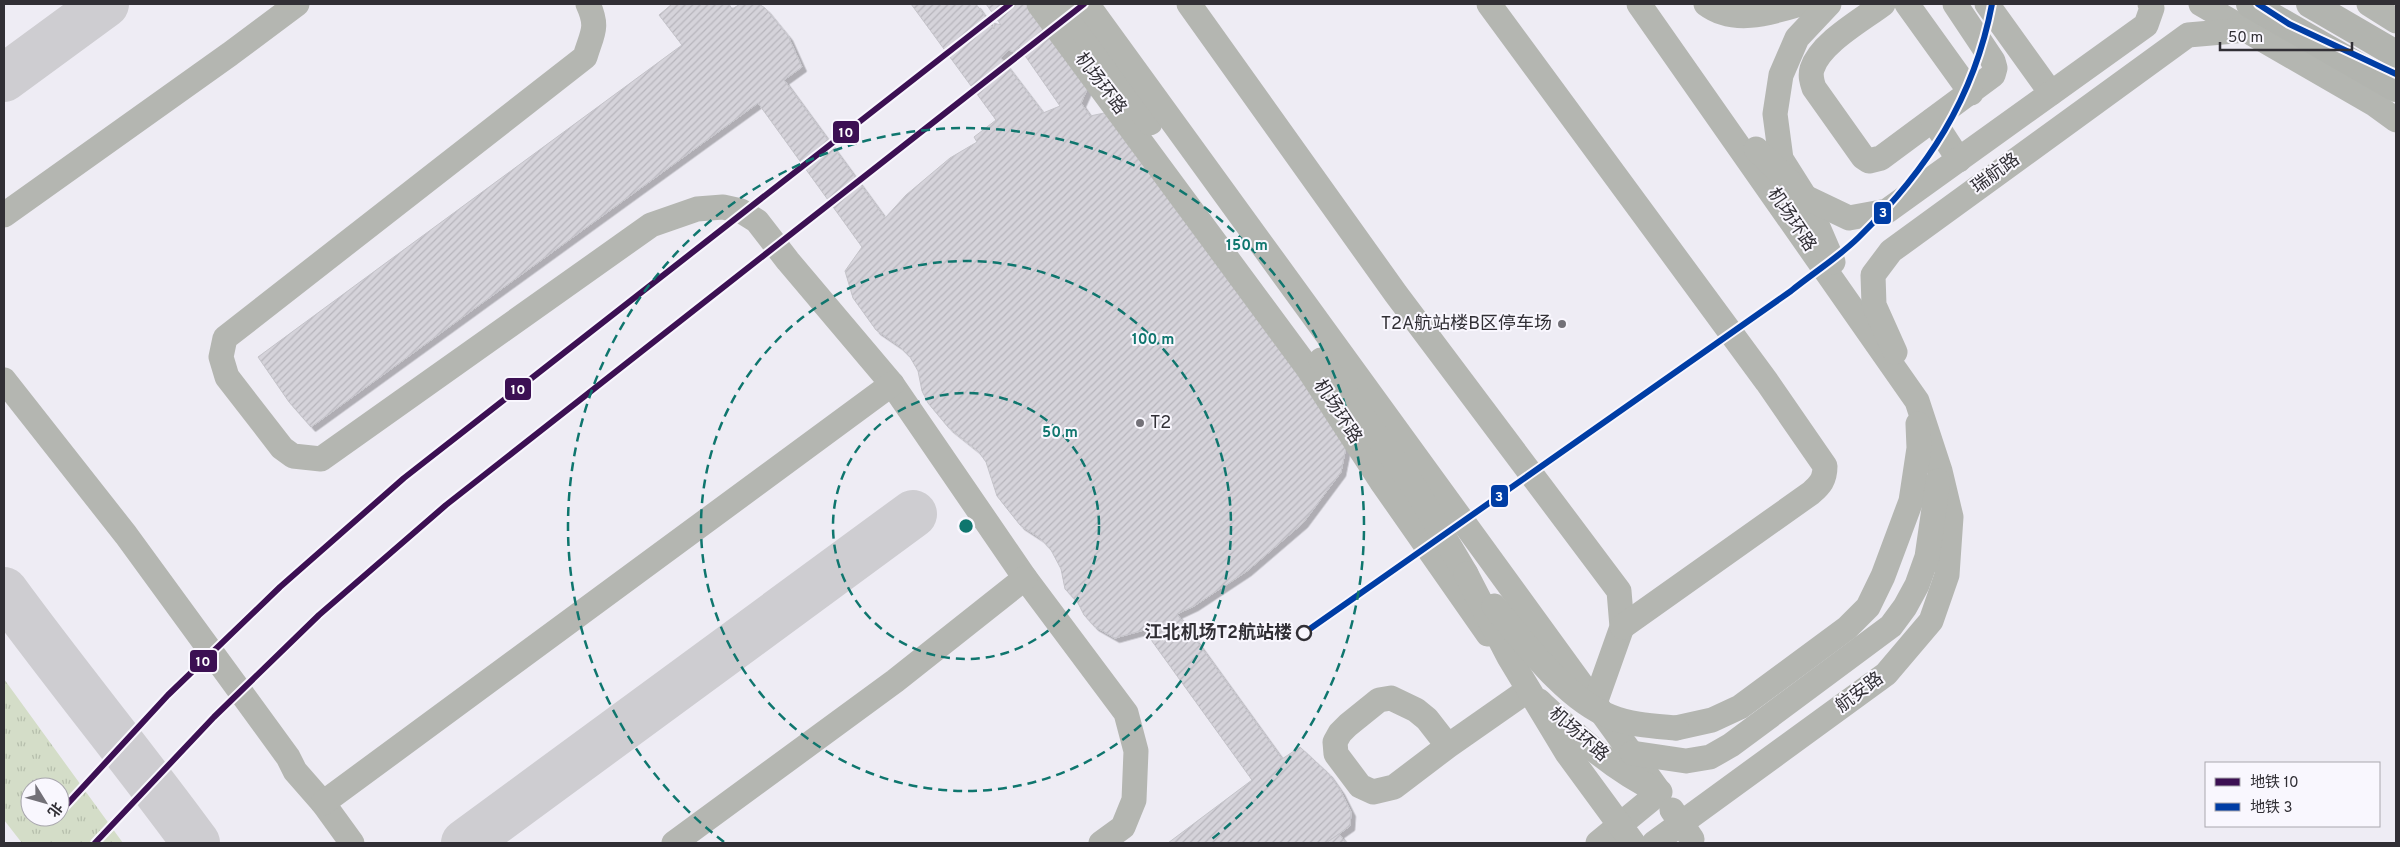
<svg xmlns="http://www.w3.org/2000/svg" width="2400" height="847" font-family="Overpass,'Noto Sans SC',sans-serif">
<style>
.grass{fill:url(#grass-tufts);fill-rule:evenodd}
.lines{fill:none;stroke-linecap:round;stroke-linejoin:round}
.taxiway{stroke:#cecdd1;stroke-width:48}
.building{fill:url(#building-hatch);stroke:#c4c3c9;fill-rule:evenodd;filter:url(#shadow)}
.minor{stroke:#b4b6b1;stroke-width:25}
.highway{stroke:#b2b4af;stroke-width:28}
.minor-bridge{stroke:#b4b6b1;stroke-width:25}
.metro-1-casing{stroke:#f9f7fe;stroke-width:10}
.metro-2-casing{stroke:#f9f7fe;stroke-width:10}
.metro-1{stroke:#3c1053;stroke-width:6}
.metro-2{stroke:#003da5;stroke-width:6}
.ring{fill:none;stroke:#0f766e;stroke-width:2.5;stroke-dasharray:9 6}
.poi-dot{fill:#737178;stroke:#f9f7fe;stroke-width:2}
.stop-dot{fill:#f9f7fe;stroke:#312f35;stroke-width:2.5}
.labels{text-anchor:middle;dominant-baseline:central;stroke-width:4;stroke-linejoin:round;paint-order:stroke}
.street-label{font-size:18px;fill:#312f35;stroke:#f9f7fe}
.poi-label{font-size:18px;fill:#312f35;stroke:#f9f7fe;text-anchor:end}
.stop-label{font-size:18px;font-weight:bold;fill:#312f35;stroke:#f9f7fe;text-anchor:end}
.centre{fill:#0f766e;stroke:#f9f7fe;stroke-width:2.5}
.ring-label{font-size:15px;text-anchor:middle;font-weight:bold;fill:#0f766e;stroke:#f9f7fe;stroke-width:4;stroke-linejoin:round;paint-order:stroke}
.line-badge{stroke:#f9f7fe;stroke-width:2}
.badge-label{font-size:14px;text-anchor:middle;font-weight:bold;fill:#fff}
</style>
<defs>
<pattern id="grass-tufts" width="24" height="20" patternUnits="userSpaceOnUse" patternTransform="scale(1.25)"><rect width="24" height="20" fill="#d4ddc8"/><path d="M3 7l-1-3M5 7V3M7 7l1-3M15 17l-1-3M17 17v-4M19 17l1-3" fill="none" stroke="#b6beac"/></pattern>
<pattern id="building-hatch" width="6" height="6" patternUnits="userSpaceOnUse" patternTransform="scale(1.25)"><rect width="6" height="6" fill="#d5d3da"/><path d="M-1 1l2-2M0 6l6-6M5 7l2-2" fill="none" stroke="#b7b5bc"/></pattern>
<filter id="shadow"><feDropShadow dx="4.5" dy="4.5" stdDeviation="0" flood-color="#0004"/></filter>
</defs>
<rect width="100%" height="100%" fill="#eeecf4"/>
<path class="grass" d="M4 679 123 843H22L4 820ZM30 787H60V817H30Z"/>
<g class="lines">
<g class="taxiway">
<path d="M4 78 105 4"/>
<path d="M4 591C66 676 134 758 196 843"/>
<path d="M465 843 913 514"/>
</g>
</g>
<g class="building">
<path d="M672 4H729L732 9 740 4H759L765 8 788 36 802 67 784 80 885 218 906 195 950 158 977 142 974 137 996 120 911 4H976L994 29V23L1001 25 986 4H1029L1089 85 1081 103 1090 116 1109 112 1312 392 1346 447 1341 472 1303 523 1247 571 1194 606 1177 614 1282 759 1300 747 1328 773 1340 790 1351 812 1350 826 1326 843H1168L1252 780 1144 630 1115 638 1094 626 1084 615 1078 603 1065 589 1061 569 1051 550 1040 538 1020 525 997 496 986 462 978 451 948 427 928 403 922 391 918 371 910 357 898 345 876 330 853 298 845 271 862 247 758 103 311 427 289 402 258 357 682 45 659 15ZM1019 47 1060 106 1043 113 1001 58 1009 50 1017 53Z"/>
<path d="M1339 834 1346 843H1326Z"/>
</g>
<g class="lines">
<g class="minor">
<path d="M588 4C599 28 592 33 585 57L225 338 221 357 227 377 282 448 293 456 321 459 651 225 697 209 723 207 741 211 757 221 788 261 892 384 1025 578 1126 713 1136 751 1134 800 1123 827 1101 843"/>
<path d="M1039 4 1307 367 1381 481 1488 634"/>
<path d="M1063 4 1150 123"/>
<path d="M1087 4 1658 790"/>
<path d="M1189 4 1396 294 1619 591 1622 627 1595 703"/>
<path d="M1489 4 1767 382 1825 466C1825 480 1820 485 1811 493L1622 627"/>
<path d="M1639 4 1917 401 1940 471 1951 517 1947 575 1931 621 1886 674 1654 843"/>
<path d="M1706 4C1734 25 1770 13 1800 4"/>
<path d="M1829 4 1797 38 1781 75 1775 114 1781 159 1805 197 1833 262"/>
<path d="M1883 4C1862 20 1820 43 1812 69 1810 76 1812 82 1814 88L1863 157 1869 161 1881 158 1993 75 1995 68 1993 61 1955 4"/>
<path d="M1907 4 1971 93"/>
<path d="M1987 4 2051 93"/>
<path d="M2201 4 2374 104 2396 120"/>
<path d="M2369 4 2396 21"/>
<path d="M1933 120 1959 160"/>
<path d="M1756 149 1805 197 1849 218 1887 211 2146 25 2152 8 2150 4"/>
<path d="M4 215 230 54 297 4"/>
<path d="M1895 352 1874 305 1873 275 1891 251 2188 35 2246 30"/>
<path d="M1321 360 1415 488 1466 574"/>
<path d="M4 380 126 535 288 757 295 771 323 803 352 843"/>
<path d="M1539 701C1577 736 1613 770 1660 792L1598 843"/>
<path d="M1676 728 1712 720 1740 707 1847 628 1868 607 1883 576 1911 501 1919 448 1918 424"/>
<path d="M1448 746 1427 719 1416 710 1391 698 1379 700 1348 725 1340 733 1335 742 1336 754 1360 786 1373 792 1394 787 1448 746 1528 690"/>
<path d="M1632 753 1686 761 1710 757 1731 745 1891 626 1905 607 1917 585 1927 557 1938 481"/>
<path d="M323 803 892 384"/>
<path d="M674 843 895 681 1025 578"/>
</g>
<g class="highway">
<path d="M2250 4 2396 88"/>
<path d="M2310 4 2396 54"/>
</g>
<g class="minor-bridge">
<path d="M1466 574 1509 657 1567 753 1633 843"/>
<path d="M1494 606C1525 643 1565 699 1611 717 1631 725 1654 726 1676 728"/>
<path d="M1672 810 1692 839"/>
</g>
<g class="metro-1-casing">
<g id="metro-1">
<path d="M60 812 168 695 280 587 404 478 1010 4"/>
<path d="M95 843 214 717 319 615 446 505 1084 4"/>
</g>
</g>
<g class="metro-2-casing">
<g id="metro-2">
<path d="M2258 4 2289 24 2396 74"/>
<path d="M1304 633 1791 291C1813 273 1839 257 1859 237 1927 170 1974 99 1992 4"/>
</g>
</g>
<use href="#metro-1" class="metro-1"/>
<use href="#metro-2" class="metro-2"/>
</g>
<g class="ring">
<circle cx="966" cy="526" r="133"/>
<circle cx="966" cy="526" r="265"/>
<path d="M724 842A398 398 0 1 1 1208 842"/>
</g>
<g class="poi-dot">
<circle cx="1562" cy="324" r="5"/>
<circle cx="1140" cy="423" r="5"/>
</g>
<circle class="stop-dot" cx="1304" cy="633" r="7"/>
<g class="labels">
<g class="street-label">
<text transform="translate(1100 84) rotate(53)">机场环路</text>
<text transform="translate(1996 174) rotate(-36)">瑞航路</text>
<text transform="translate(1791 220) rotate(56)">机场环路</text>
<text transform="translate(1337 412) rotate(57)">机场环路</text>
<text transform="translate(1860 693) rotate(-37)">航安路</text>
<text transform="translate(1578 735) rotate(41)">机场环路</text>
</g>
<g class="poi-label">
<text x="1552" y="324">T2A航站楼B区停车场</text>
<text x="1150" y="423" text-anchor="start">T2</text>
</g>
<g class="stop-label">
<text x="1292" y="633">江北机场T2航站楼</text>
</g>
</g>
<circle cx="966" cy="526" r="8" class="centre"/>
<g class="ring-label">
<text x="1247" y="250">150 m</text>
<text x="1153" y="344">100 m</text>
<text x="1060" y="437">50 m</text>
</g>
<g class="line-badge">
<rect x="832" y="120" width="28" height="24" rx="5" fill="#3c1053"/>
<rect x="1873" y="201" width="19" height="24" rx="5" fill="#003da5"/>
<rect x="504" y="377" width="28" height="24" rx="5" fill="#3c1053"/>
<rect x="1490" y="484" width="19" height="24" rx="5" fill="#003da5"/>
<rect x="189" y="649" width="29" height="24" rx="5" fill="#3c1053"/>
</g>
<g class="badge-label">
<text x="846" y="137">10</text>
<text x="1883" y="217">3</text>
<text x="518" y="394">10</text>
<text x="1499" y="501">3</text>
<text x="203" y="666">10</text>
</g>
<rect width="2400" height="847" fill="none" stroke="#312f35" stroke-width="10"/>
<rect x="2205" y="762" width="175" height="65" fill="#f9f7fe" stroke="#a9a7ae"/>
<rect x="2215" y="778" width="25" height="8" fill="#3c1053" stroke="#a9a7ae"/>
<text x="2250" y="787" font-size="15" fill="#312f35">地铁 10</text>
<rect x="2215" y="803" width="25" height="8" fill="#003da5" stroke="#a9a7ae"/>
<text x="2250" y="812" font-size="15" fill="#312f35">地铁 3</text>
<g transform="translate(45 802) rotate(127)"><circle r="24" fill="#f9f7fe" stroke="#a9a7ae"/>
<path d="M0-4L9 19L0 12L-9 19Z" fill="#737178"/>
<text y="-8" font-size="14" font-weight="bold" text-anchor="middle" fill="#312f35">北</text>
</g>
<path d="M2220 42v8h132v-8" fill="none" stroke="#312f35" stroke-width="2.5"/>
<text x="2228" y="42" font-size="15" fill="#312f35" stroke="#f9f7fe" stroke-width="4" paint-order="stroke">50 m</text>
</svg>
